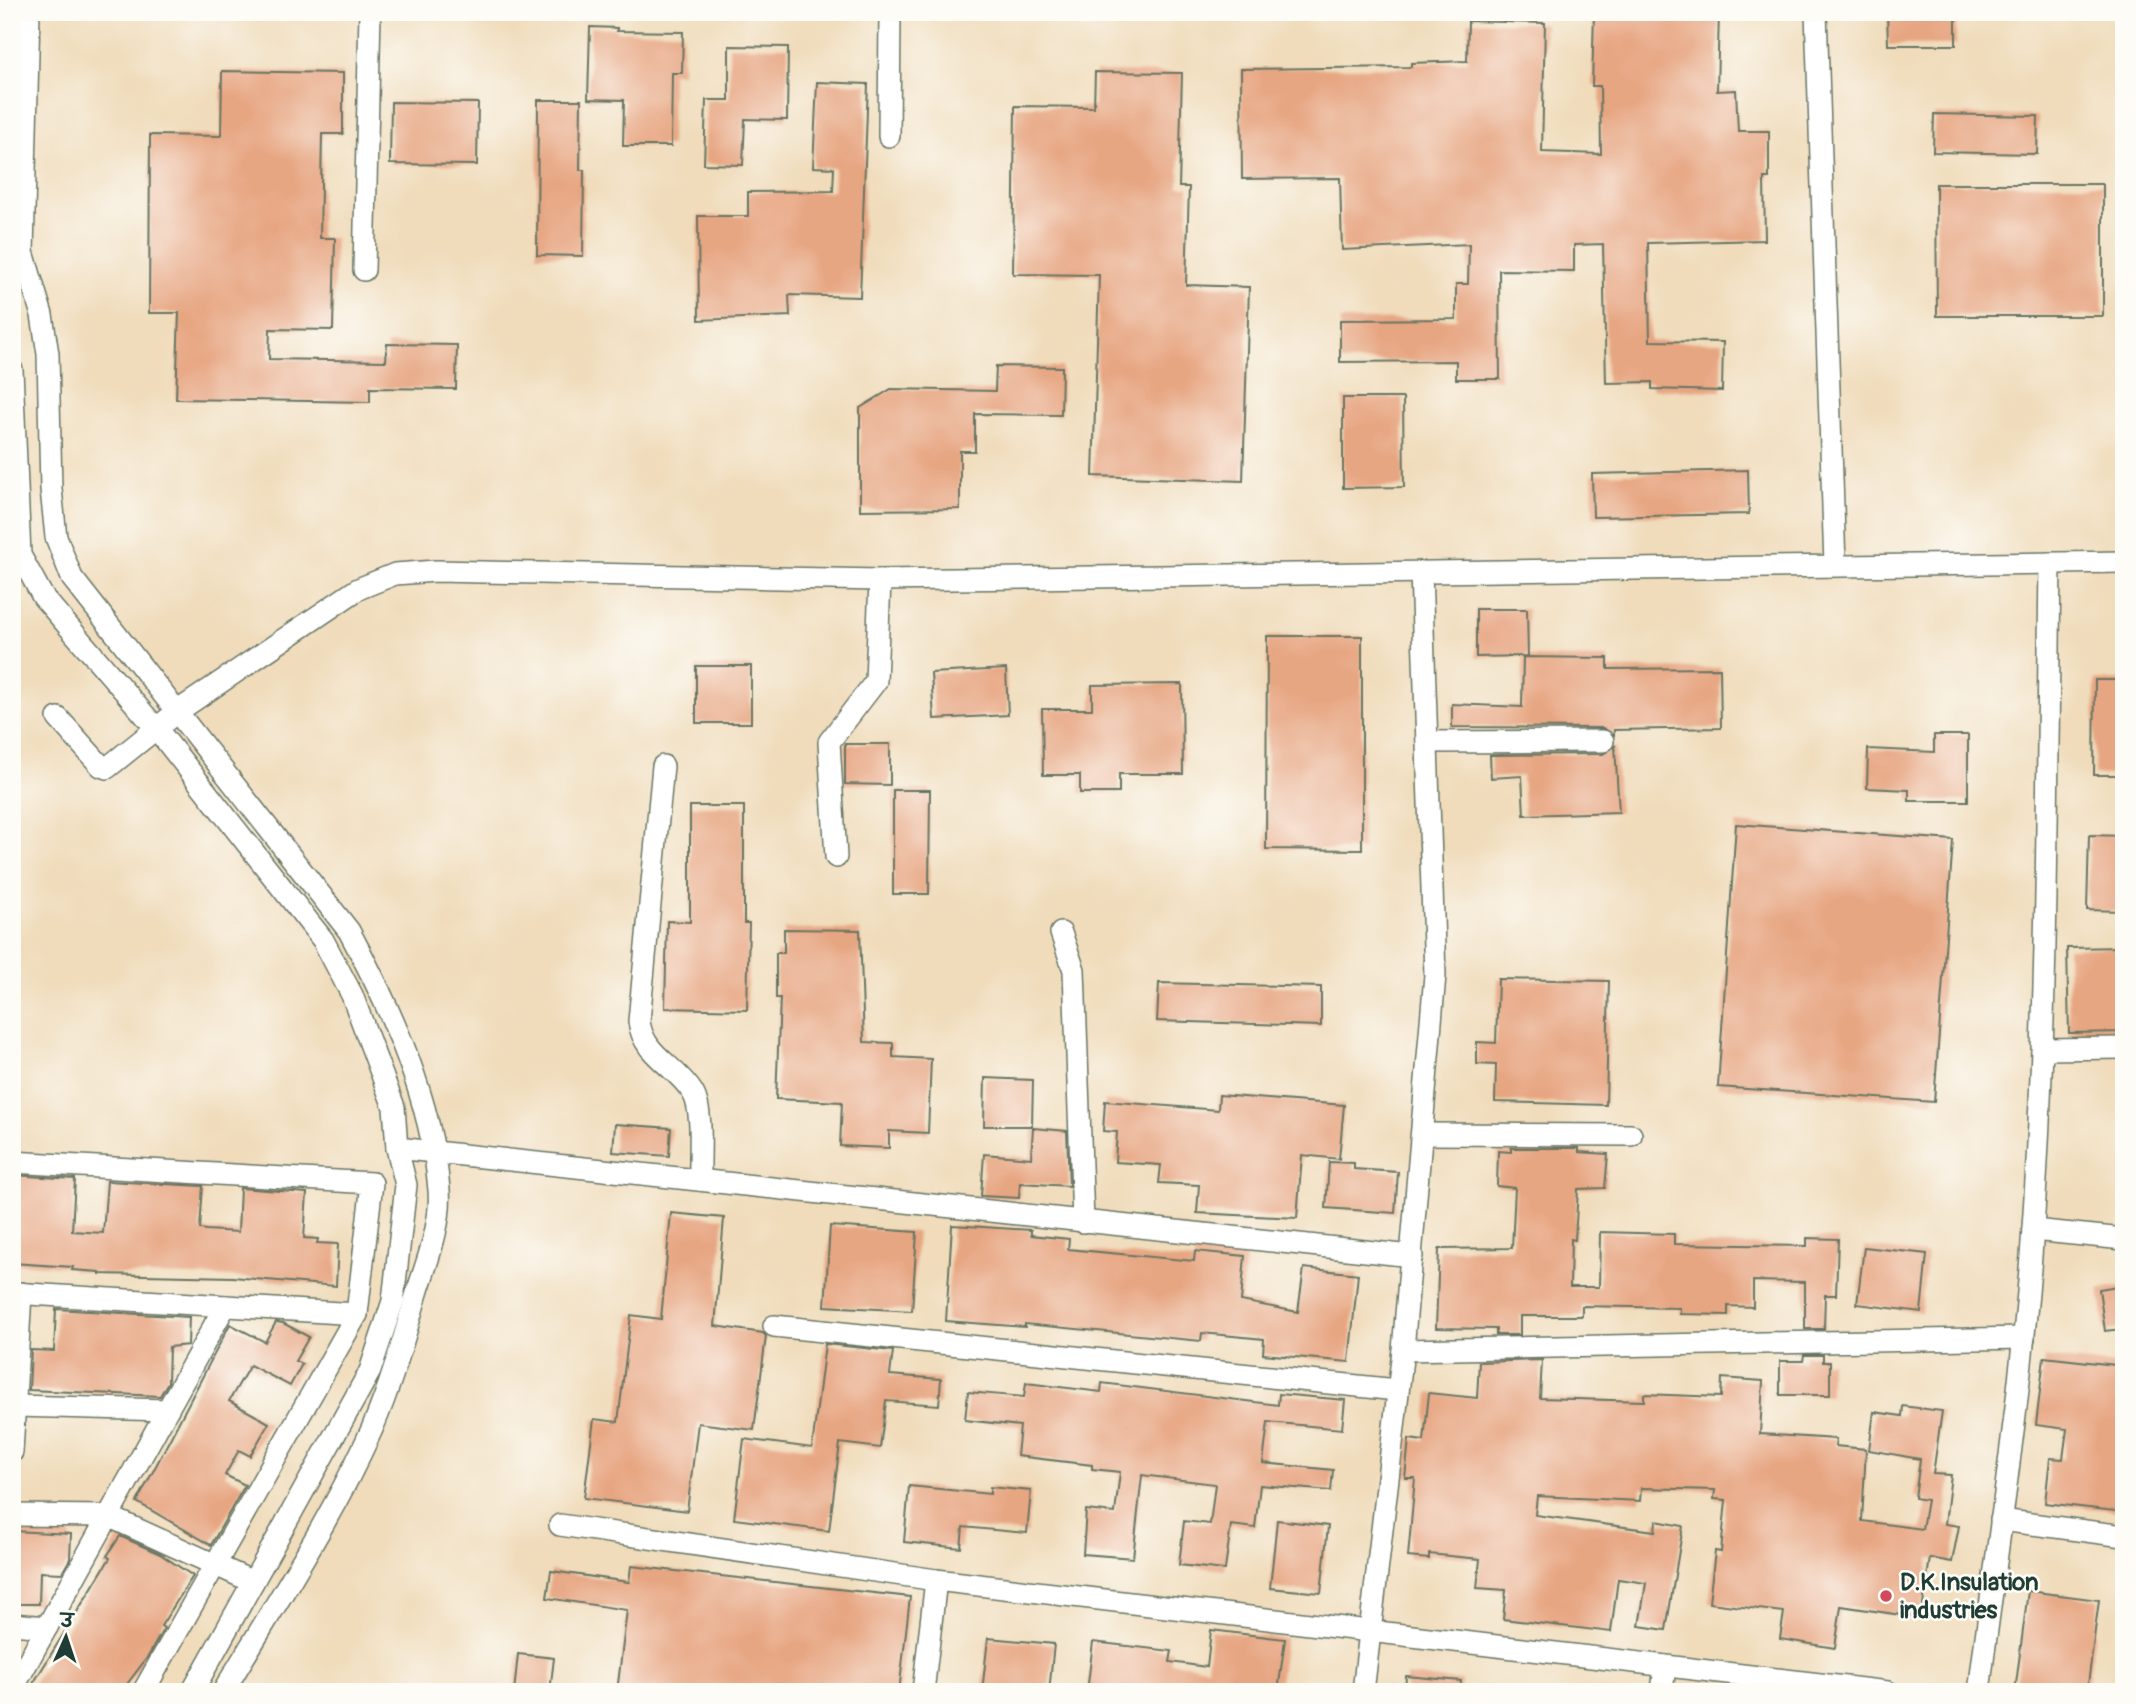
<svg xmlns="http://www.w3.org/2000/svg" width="2136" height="1704" font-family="Pangolin,'Playpen Sans Deva',sans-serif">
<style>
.building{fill:#e7a682}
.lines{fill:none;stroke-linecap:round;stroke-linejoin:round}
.minor-casing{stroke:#687563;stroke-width:24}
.minor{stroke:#fff;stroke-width:21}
.poi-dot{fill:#d1495b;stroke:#fdfcf7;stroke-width:2.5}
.labels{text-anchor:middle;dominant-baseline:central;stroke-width:5;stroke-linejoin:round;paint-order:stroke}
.poi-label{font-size:24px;font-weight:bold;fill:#1f3d34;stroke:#fdfcf7;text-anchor:start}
</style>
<rect width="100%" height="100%" fill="#fdfcf7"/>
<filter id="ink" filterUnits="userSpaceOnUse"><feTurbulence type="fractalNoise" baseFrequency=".0143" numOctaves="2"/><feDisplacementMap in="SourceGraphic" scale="14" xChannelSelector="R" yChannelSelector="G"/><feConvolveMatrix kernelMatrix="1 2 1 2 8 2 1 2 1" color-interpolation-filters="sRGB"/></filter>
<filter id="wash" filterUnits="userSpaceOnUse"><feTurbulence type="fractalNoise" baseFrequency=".00686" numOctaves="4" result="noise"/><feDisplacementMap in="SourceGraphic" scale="28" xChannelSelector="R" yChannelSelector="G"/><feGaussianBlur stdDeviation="1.57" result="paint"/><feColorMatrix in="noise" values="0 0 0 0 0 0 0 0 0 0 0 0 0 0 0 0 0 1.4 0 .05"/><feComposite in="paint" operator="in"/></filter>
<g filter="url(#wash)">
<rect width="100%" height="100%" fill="#f0dcbb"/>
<g id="blocks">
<g class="building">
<path d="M1594 12H1719L1717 91 1736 90 1738 131H1769V178H1764L1765 240 1648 243 1650 341 1723 342 1722 391 1652 389V382L1606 383 1603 244 1574 245V271L1499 270 1500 379H1456V361L1340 362V320L1456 319V284H1468L1469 244 1342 250 1340 178 1242 179 1241 69 1411 67V63L1467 61 1468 21 1545 23 1542 152 1601 154 1600 86H1592Z"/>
<path d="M1887 12H1956V45H1888Z"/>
<path d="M590 27 617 28V31L683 32 682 73H672L671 146H623L624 100 588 99Z"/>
<path d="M729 46 788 47 787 120 745 119 743 165 704 164 706 100H729Z"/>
<path d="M222 71 343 73V134H322L320 238H335L333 330 270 329 269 359 386 361 387 344 457 345 456 389 370 388V402L176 399 179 313H149L150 135 221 136Z"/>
<path d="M1095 72 1182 73 1179 187H1189L1186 285 1249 287 1243 481 1093 476 1099 275 1013 274 1015 106 1094 107Z"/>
<path d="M817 82 868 84 860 297 789 295 790 316 699 320 698 216H748V192L833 191 834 168 813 167Z"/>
<path d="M538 100H581L580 170H584L583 256 537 255Z"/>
<path d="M391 102 478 103 477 165 390 164Z"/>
<path d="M1934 114 2038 116 2037 154 1933 152Z"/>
<path d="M1936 184H2103V316H1937Z"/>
<path d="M996 366 1062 367 1061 415 975 414V451H960V509L860 510V408L891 389 995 391Z"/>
<path d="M1343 398H1403L1404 487 1343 488Z"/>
<path d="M1748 470 1749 514 1593 517 1592 474Z"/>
<path d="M1476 609H1527L1528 656 1476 657Z"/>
<path d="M1267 636H1362V850L1266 849Z"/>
<path d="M1523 657 1608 658V669L1720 668 1721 728 1614 730V735L1603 728 1452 727V704L1522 707Z"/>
<rect x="696" y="666" width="55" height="57"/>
<path d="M1006 669 1008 715 934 719 931 673Z"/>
<path d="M2095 680H2124V775H2094Z"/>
<path d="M1182 684 1183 774H1119V793H1080V775H1043L1042 709H1092V685Z"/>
<path d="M1934 735H1968V801H1909V790L1867 788 1868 749 1934 752Z"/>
<path d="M845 744H890V785L845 784Z"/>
<path d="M1615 746 1619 812 1524 815 1522 776 1491 778 1490 755 1603 754Z"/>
<path d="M893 790H930L929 894H893Z"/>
<path d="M690 806H744V923H749L747 1010 665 1008 667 921 690 922Z"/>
<path d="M1736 824 1953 840 1934 1102 1718 1087Z"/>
<path d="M2089 835 2123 836 2121 911 2087 910Z"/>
<path d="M784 929 860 930 864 1042 893 1043V1057L931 1059 928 1133 889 1131V1148L840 1146 842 1102 776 1099 780 998H776V953H784Z"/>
<path d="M2124 947V1032L2069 1033 2067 948Z"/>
<path d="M1498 979 1609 981 1606 1105 1495 1102 1496 1065 1477 1064V1042L1496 1043Z"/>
<path d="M1159 983 1321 987V1026L1157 1021Z"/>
<path d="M985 1078 1033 1080 1032 1126H984Z"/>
<path d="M1219 1095 1344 1105 1339 1159 1302 1155 1297 1218 1197 1213 1199 1185 1159 1183 1161 1165 1115 1162 1117 1132 1103 1131 1105 1101 1218 1110Z"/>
<path d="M615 1124 671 1128 669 1156 613 1152Z"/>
<path d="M1033 1128 1067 1131 1069 1186 1020 1183 1019 1198 981 1196 984 1154 1031 1158Z"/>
<path d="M1511 1148H1579V1152L1608 1154 1605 1188 1578 1189 1575 1240 1571 1239 1570 1287H1599L1600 1232 1674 1234V1244L1807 1246V1238L1838 1239 1836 1295H1825L1824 1329H1805V1282L1753 1281V1307L1728 1306V1315L1680 1314V1308L1582 1306V1316H1520V1335H1496V1329L1436 1328 1439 1249 1512 1248 1515 1188 1497 1186 1498 1151 1511 1152Z"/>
<path d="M1329 1162 1354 1163V1169L1398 1172 1395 1213 1326 1208Z"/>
<path d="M12 1175 75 1179 72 1231 103 1233 107 1181 203 1186 200 1229 206 1230 238 1232 240 1188 307 1193 304 1238 318 1239 317 1243 338 1244 336 1286 233 1277 100 1274V1272L72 1270 73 1267 12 1263Z"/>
<path d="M671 1213 724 1218 715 1326 763 1333 766 1336 754 1430 698 1423 687 1511 584 1498 594 1419 618 1422 631 1315 661 1319Z"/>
<path d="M952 1225 1031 1230V1235L1069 1239 1068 1249 1194 1261 1195 1251 1245 1256 1241 1301 1298 1312 1304 1268 1358 1274 1349 1362 1263 1354 1264 1339 1202 1333 1201 1341 1025 1324V1327L946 1321Z"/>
<path d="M830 1226 917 1232 912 1311 825 1306Z"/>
<path d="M1864 1247 1927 1254 1921 1312 1857 1304Z"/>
<path d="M2124 1285V1329L2105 1331 2099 1289Z"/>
<path d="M56 1309 189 1317 188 1345 169 1347 168 1382 160 1396 29 1390 31 1350 54 1351Z"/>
<path d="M276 1322 283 1323 309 1337 295 1361 302 1364 290 1386 250 1365 229 1401 269 1423 250 1456 239 1450 225 1475 245 1485 211 1545 137 1502 230 1324 265 1342Z"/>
<path d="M825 1344 893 1351 890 1375 941 1379 939 1405 886 1401 880 1448 840 1443 829 1531 734 1519 744 1439 812 1448Z"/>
<path d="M1804 1355H1823V1362H1830V1395H1780V1361H1803Z"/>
<path d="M2044 1357 2124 1366V1512L2045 1503 2050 1458 2063 1459 2067 1429 2036 1425Z"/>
<path d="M1542 1360 1540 1398 1644 1401V1394L1721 1397 1722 1378 1763 1381 1760 1434 1836 1439 1835 1446 1866 1449 1862 1521 1922 1529 1927 1500 1915 1498 1920 1459 1869 1450 1874 1412 1902 1416 1903 1406 1942 1411 1933 1474 1951 1475 1945 1524 1959 1526 1952 1562 1930 1558 1921 1618 1841 1606 1835 1648 1780 1639 1784 1612 1709 1603 1715 1551 1721 1552 1726 1500 1714 1499 1715 1490 1641 1488 1640 1501 1537 1496 1535 1515 1655 1531 1656 1521 1683 1526 1666 1630 1639 1626 1646 1583 1618 1579 1611 1632 1503 1619 1506 1590 1477 1588 1480 1559 1429 1554V1559L1408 1557 1415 1478H1405L1409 1439 1424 1441 1429 1393 1477 1398 1479 1362Z"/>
<path d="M1026 1383 1101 1392 1102 1383 1278 1405 1279 1394 1345 1400 1342 1429 1268 1422 1263 1463 1333 1470 1331 1491 1260 1485 1255 1528 1231 1525 1225 1570 1179 1565 1184 1521 1210 1524 1215 1484 1142 1475 1133 1558 1083 1554 1086 1510 1115 1513 1120 1472 1092 1469V1465L1017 1456 1020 1426 965 1420 968 1392 1024 1397Z"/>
<path d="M909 1486 990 1494V1487L1031 1491 1027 1533 963 1527 961 1548 904 1542Z"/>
<path d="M1277 1520 1328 1526 1321 1593 1270 1588Z"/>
<path d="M12 1531 71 1534 70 1559 62 1573 40 1572 39 1604H12Z"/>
<path d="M120 1536 160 1554 193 1576 161 1626 164 1628 149 1655 121 1692H28L110 1558 107 1556Z"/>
<path d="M631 1566 910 1597 899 1692H617L627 1610 547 1598 551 1571 629 1582Z"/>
<path d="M2028 1591 2099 1600 2087 1692H2015Z"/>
<path d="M1211 1630 1285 1639 1278 1692 1204 1686V1692H1087L1093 1642 1172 1651 1170 1662 1207 1667Z"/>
<path d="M988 1638 1054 1644 1049 1692H982Z"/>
<path d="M518 1654 554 1658 550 1692H514Z"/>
<path d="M1406 1676 1461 1681 1460 1692H1405Z"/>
</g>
</g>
</g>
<g filter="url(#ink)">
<use href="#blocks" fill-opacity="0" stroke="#687563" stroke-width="2"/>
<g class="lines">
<g class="minor-casing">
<g id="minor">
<path d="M29 12 23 252 42 315 48 354 51 489 56 537 72 578 349 931C391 1009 432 1100 439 1190 442 1224 427 1261 417 1293 404 1338 391 1385 372 1429 331 1520 274 1606 223 1692"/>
<path d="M1816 12 1835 565"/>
<path d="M889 136 890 12"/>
<path d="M364 270 370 12"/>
<path d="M12 370 20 555 43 597 156 728 323 940 352 995 394 1107 397 1148 406 1185 393 1301 370 1371 192 1692"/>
<path d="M58 718 101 766 107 768 178 711 358 589 395 574 436 571 880 580 2124 562"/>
<path d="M1427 742 1603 741"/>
<path d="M663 766 639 1021C643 1056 676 1065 693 1093 704 1112 699 1158 700 1180"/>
<path d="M836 857 829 742 876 681 880 580"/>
<path d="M1061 933 1074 970 1083 1222"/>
<path d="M2043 1049 2124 1048"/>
<path d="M1422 1134 1631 1135"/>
<path d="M397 1148 1412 1256"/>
<path d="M12 1162 372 1183 357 1314 143 1692"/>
<path d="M2033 1230 2124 1239"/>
<path d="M12 1293 357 1314"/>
<path d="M774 1326 1397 1390"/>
<path d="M1403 1350 2024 1338"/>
<path d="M15 1406 167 1410"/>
<path d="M12 1452 21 1293"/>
<path d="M12 1515 108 1516 253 1582"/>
<path d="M2001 1520 2124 1536"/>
<path d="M560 1525 936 1580 1888 1692"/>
<path d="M12 1624 47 1627"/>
<path d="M12 1690 225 1306"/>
<path d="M923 1692 936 1580"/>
<path d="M1363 1692 1403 1350 1435 975 1421 572"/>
<path d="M1662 1692 1665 1666"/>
<path d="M1979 1692C1998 1538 2023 1383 2033 1228 2048 1007 2047 784 2050 563"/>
</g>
</g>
<use href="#minor" class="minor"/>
</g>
</g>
<circle class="poi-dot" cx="1886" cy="1596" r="7"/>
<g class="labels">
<g class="poi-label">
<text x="1900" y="1582">D.K.Insulation<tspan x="1900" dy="28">industries</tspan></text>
</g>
</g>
<rect width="2136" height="1704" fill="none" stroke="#fdfcf7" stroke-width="42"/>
<g transform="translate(66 1637) rotate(3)" stroke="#fdfcf7" stroke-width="5" paint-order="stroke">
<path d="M0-5L12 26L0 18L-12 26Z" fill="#1f3d34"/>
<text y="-10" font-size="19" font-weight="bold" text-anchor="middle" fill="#1f3d34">उ</text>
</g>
</svg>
